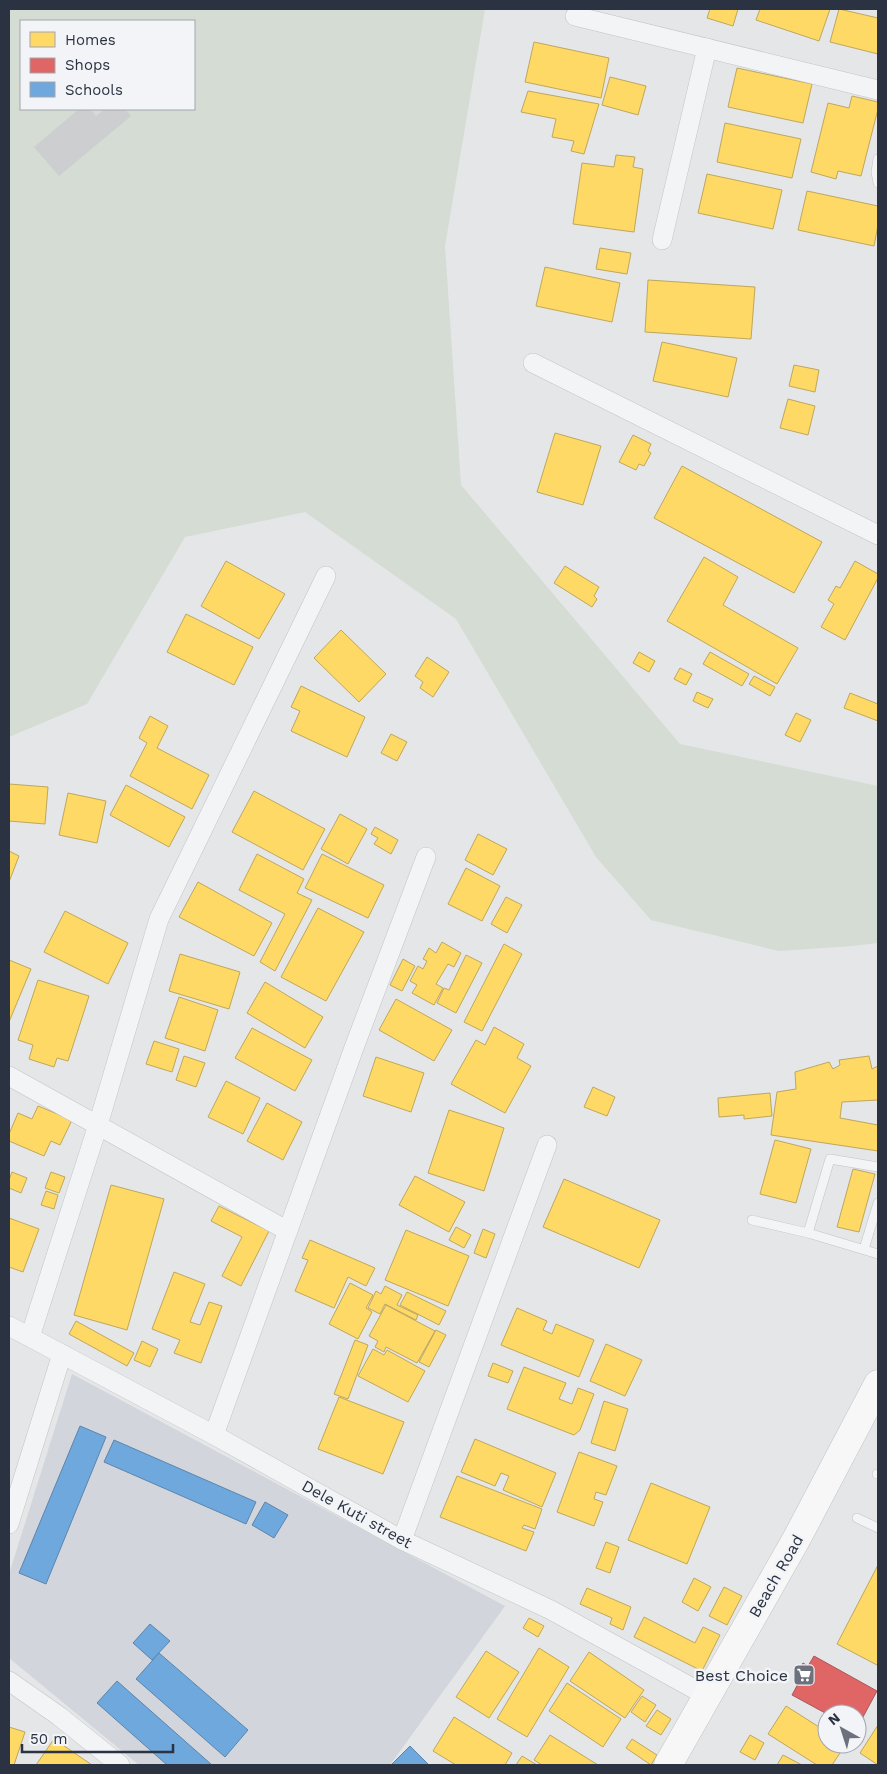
<svg xmlns="http://www.w3.org/2000/svg" width="887" height="1774" font-family="'Work Sans',sans-serif">
<style>
.built{fill:#d2d5db}
.green{fill:#d4dcd4;fill-rule:evenodd}
.homes{fill:#ffd966;stroke:#bfa75b}
.shops{fill:#e06666;stroke:#aa565b}
.schools{fill:#6fa8dc;stroke:#5b85ae}
.building{fill:#ccced0}
.lines{fill:none;stroke-linecap:round;stroke-linejoin:round}
.lane-casing{stroke:#c2c4c6;stroke-width:10}
.street-casing{stroke:#c2c4c6;stroke-width:20}
.primary-casing{stroke:#c0c3c6;stroke-width:29}
.lane{stroke:#f3f4f5;stroke-width:9}
.street{stroke:#f3f4f5;stroke-width:19}
.primary{stroke:#f7f7f7;stroke-width:28}
.labels{text-anchor:middle;dominant-baseline:central;stroke-width:5;stroke-linejoin:round;paint-order:stroke}
.street-label{font-size:16px;fill:#2b3241;stroke:#f2f4f7}
.poi-label{font-size:16px;fill:#2b3241;stroke:#f2f4f7;text-anchor:end}
</style>
<rect width="100%" height="100%" fill="#e4e6e8"/>
<path class="built" d="M72 1374 505 1606 390 1765H139L9 1658V1574Z"/>
<path class="green" d="M9 9H485L445 246 461 485 680 744 878 786V943L852 946 779 951 651 920 596 857 456 619 305 512 185 537 87 704 9 737ZM21 21H194V109H21Z"/>
<g class="homes">
<path d="M710 9H738L733 26 707 18Z"/>
<path d="M760 9H830L819 41 756 20Z"/>
<path d="M839 9 878 18V54L830 42Z"/>
<path d="M534 42 609 58 601 98 525 82Z"/>
<path d="M737 68 812 84 803 123 728 107Z"/>
<path d="M610 77 646 86 638 115 602 105Z"/>
<path d="M528 91 599 104 584 154 571 151 574 141 552 137 556 119 521 112Z"/>
<path d="M852 96 878 102V109L861 176 838 171 836 179 811 172 828 103 849 108Z"/>
<path d="M725 123 801 139 792 178 717 162Z"/>
<path d="M616 155 635 157 633 167 643 169 634 232 573 224 582 163 614 167Z"/>
<path d="M707 174 782 190 773 229 698 213Z"/>
<path d="M807 191 878 206V225L874 246 798 230Z"/>
<path d="M600 248 631 253 627 274 596 269Z"/>
<path d="M545 267 620 283 612 322 536 306Z"/>
<path d="M648 280 755 287 751 339 645 332Z"/>
<path d="M662 342 737 358 728 397 653 381Z"/>
<path d="M794 365 819 370 815 392 789 386Z"/>
<path d="M788 399 815 406 808 435 780 428Z"/>
<path d="M555 433 601 446 583 505 537 492Z"/>
<path d="M633 435 651 444 648 451 651 453 644 466 639 464 636 470 619 462Z"/>
<path d="M682 466 822 542 794 593 654 518Z"/>
<path d="M704 557 738 577 723 605 798 648 777 684 667 621Z"/>
<path d="M226 561 285 594 259 639 201 606Z"/>
<path d="M855 561 878 574V578L845 640 821 627 834 604 828 600 836 586 840 588Z"/>
<path d="M565 566 599 587 594 596 597 599 592 607 554 583Z"/>
<path d="M186 614 253 647 234 685 167 652Z"/>
<path d="M341 630 386 674 359 702 314 658Z"/>
<path d="M639 652 655 661 649 672 633 663Z"/>
<path d="M710 652 749 674 742 686 703 664Z"/>
<path d="M427 657 449 672 433 697 420 688 423 682 415 676Z"/>
<path d="M680 668 692 674 686 685 674 679Z"/>
<path d="M754 676 775 687 770 696 749 684Z"/>
<path d="M301 686 365 717 347 757 291 731 300 711 291 707Z"/>
<path d="M697 692 713 699 708 708 693 701Z"/>
<path d="M850 693 878 704V721L844 708Z"/>
<path d="M796 713 811 720 800 742 785 735Z"/>
<path d="M150 716 168 726 157 748 209 775 192 809 130 776 147 743 139 738Z"/>
<path d="M391 734 407 742 397 761 381 753Z"/>
<path d="M9 784 48 787 45 824 9 821Z"/>
<path d="M126 785 185 817 169 847 110 815Z"/>
<path d="M254 791 325 829 303 870 232 832Z"/>
<path d="M68 793 106 801 97 843 59 835Z"/>
<path d="M340 814 367 829 348 864 321 849Z"/>
<path d="M375 827 398 840 391 854 374 844 378 838 371 834Z"/>
<path d="M478 834 507 849 493 875 465 860Z"/>
<path d="M9 851 19 856 9 882Z"/>
<path d="M257 854 304 879 297 893 312 900 275 971 260 962 285 914 239 890Z"/>
<path d="M322 854 384 885 368 918 305 888Z"/>
<path d="M466 868 500 886 482 921 448 904Z"/>
<path d="M198 882 272 923 254 956 179 917Z"/>
<path d="M506 897 522 905 507 933 491 924Z"/>
<path d="M318 908 364 932 326 1001 281 977Z"/>
<path d="M65 911 128 943 108 984 44 952Z"/>
<path d="M442 942 461 953 454 967 448 964 436 984 443 988 434 1005 412 993 417 985 410 981 418 966 423 969 427 961 423 959 429 948 436 953Z"/>
<path d="M504 944 522 954 482 1031 464 1022Z"/>
<path d="M180 954 240 972 229 1009 169 991Z"/>
<path d="M466 955 482 963 456 1013 437 1003 444 988 449 990Z"/>
<path d="M403 959 415 966 402 991 390 985Z"/>
<path d="M9 960 31 969 9 1022Z"/>
<path d="M38 980 89 996 68 1061 57 1058 54 1067 29 1059 33 1045 18 1040Z"/>
<path d="M265 982 323 1017 305 1048 247 1013Z"/>
<path d="M179 997 218 1010 205 1051 165 1038Z"/>
<path d="M396 999 452 1030 434 1061 379 1030Z"/>
<path d="M494 1027 524 1044 517 1058 531 1066 505 1113 451 1084 476 1040 485 1045Z"/>
<path d="M252 1028 312 1060 295 1091 235 1058Z"/>
<path d="M154 1041 179 1049 172 1072 146 1064Z"/>
<path d="M184 1056 205 1063 196 1087 176 1080Z"/>
<path d="M869 1056 872 1069 878 1066V1100L842 1102 840 1118 878 1125V1151L771 1135 777 1092 796 1089 795 1072 829 1062 833 1069 840 1065 839 1060Z"/>
<path d="M376 1057 424 1073 411 1112 363 1096Z"/>
<path d="M226 1081 260 1098 243 1134 208 1117Z"/>
<path d="M593 1087 615 1097 607 1116 584 1107Z"/>
<path d="M770 1093 772 1116 744 1119V1115L719 1117 718 1098Z"/>
<path d="M267 1103 302 1122 283 1160 247 1141Z"/>
<path d="M38 1106 72 1120 60 1145 51 1141 44 1156 9 1141V1134L18 1113 32 1119Z"/>
<path d="M449 1110 504 1128 484 1191 428 1173Z"/>
<path d="M775 1140 811 1149 796 1203 760 1194Z"/>
<path d="M853 1169 875 1174 859 1232 837 1227Z"/>
<path d="M12 1172 27 1178 21 1193 9 1188V1180Z"/>
<path d="M51 1172 65 1177 59 1193 45 1188Z"/>
<path d="M415 1176 465 1202 449 1232 399 1205Z"/>
<path d="M564 1179 660 1220 639 1268 543 1227Z"/>
<path d="M111 1185 164 1199 127 1330 74 1315Z"/>
<path d="M46 1191 58 1195 54 1209 41 1205Z"/>
<path d="M219 1206 269 1231 241 1286 222 1276 242 1237 211 1221Z"/>
<path d="M9 1218 39 1229 23 1272 9 1267Z"/>
<path d="M456 1227 471 1235 464 1248 449 1240Z"/>
<path d="M483 1229 495 1234 486 1258 474 1253Z"/>
<path d="M406 1230 469 1256 448 1306 385 1280Z"/>
<path d="M310 1240 375 1268 366 1286 348 1277 334 1308 295 1291 308 1260 302 1258Z"/>
<path d="M174 1272 205 1284 190 1322 200 1325 209 1302 222 1306 201 1363 174 1353 180 1340 152 1329Z"/>
<path d="M350 1283 373 1295 366 1308 372 1312 358 1339 329 1324Z"/>
<path d="M385 1286 402 1295 397 1305 418 1315 416 1320 385 1304 380 1314 368 1308 376 1291 381 1294Z"/>
<path d="M407 1292 446 1311 439 1325 400 1305Z"/>
<path d="M386 1305 435 1331 417 1363 386 1347 384 1352 375 1347 378 1341 369 1336Z"/>
<path d="M517 1308 547 1321 543 1330 552 1334 556 1324 594 1340 579 1377 501 1345Z"/>
<path d="M76 1321 134 1353 127 1366 69 1334Z"/>
<path d="M436 1330 446 1335 429 1367 419 1362Z"/>
<path d="M355 1340 368 1345 348 1399 334 1394Z"/>
<path d="M142 1341 158 1349 150 1367 134 1360Z"/>
<path d="M606 1344 642 1360 625 1396 590 1381Z"/>
<path d="M373 1349 384 1355 387 1350 425 1371 408 1402 358 1376Z"/>
<path d="M493 1363 513 1371 508 1383 488 1376Z"/>
<path d="M524 1367 566 1383 559 1399 572 1404 578 1388 594 1394 580 1430 574 1435 507 1409Z"/>
<path d="M339 1397 404 1422 383 1474 318 1449Z"/>
<path d="M604 1401 628 1409 615 1451 591 1443Z"/>
<path d="M475 1439 556 1473 542 1507 503 1490 509 1476 501 1473 495 1486 461 1472Z"/>
<path d="M579 1452 617 1466 606 1495 596 1492 594 1499 603 1502 594 1526 557 1512Z"/>
<path d="M457 1476 542 1509 535 1529 524 1525 522 1528 534 1532 526 1551 440 1517Z"/>
<path d="M651 1483 710 1507 687 1564 628 1540Z"/>
<path d="M606 1542 619 1547 610 1573 596 1568Z"/>
<path d="M878 1565V1663L877 1665 837 1644Z"/>
<path d="M694 1578 711 1587 698 1611 682 1602Z"/>
<path d="M724 1587 742 1596 727 1625 709 1616Z"/>
<path d="M587 1588 631 1607 623 1630 610 1624 612 1618 580 1604Z"/>
<path d="M644 1617 695 1643 703 1627 720 1635 702 1671 634 1637Z"/>
<path d="M529 1618 544 1626 538 1637 523 1628Z"/>
<path d="M539 1648 569 1667 527 1737 497 1719Z"/>
<path d="M486 1651 519 1672 489 1718 456 1697Z"/>
<path d="M589 1652 644 1690 625 1718 570 1681Z"/>
<path d="M567 1683 621 1719 603 1747 549 1711Z"/>
<path d="M642 1696 656 1705 645 1722 631 1712Z"/>
<path d="M786 1706 827 1732V1744H846L832 1765H817L768 1734Z"/>
<path d="M657 1710 671 1719 661 1735 646 1726Z"/>
<path d="M454 1717 512 1753 505 1765H456L433 1751Z"/>
<path d="M878 1725V1765L860 1753Z"/>
<path d="M9 1727 25 1732 14 1765H9Z"/>
<path d="M550 1735 598 1765H542L534 1760Z"/>
<path d="M750 1735 764 1743 755 1760 740 1752Z"/>
<path d="M54 1739 92 1765H36Z"/>
<path d="M632 1739 657 1755 651 1765 626 1748Z"/>
<path d="M783 1755 802 1765H777Z"/>
<path d="M522 1756 537 1765H516Z"/>
</g>
<path class="shops" d="M814 1656 877 1691 857 1728V1714H827L792 1695 799 1682 794 1679 803 1663 808 1666Z"/>
<g class="schools">
<path d="M80 1426 106 1437 46 1584 19 1573Z"/>
<path d="M114 1440 256 1502 246 1524 104 1462Z"/>
<path d="M265 1502 288 1515 274 1538 252 1525Z"/>
<path d="M150 1624 170 1641 152 1660 133 1643Z"/>
<path d="M159 1653 248 1730 225 1757 136 1679Z"/>
<path d="M117 1681 212 1765H167L97 1703Z"/>
<path d="M410 1746 429 1765H391Z"/>
</g>
<path class="building" d="M79 109H90L96 116 105 109H125L131 116 59 176 34 147Z"/>
<g class="lines">
<g class="lane-casing">
<g id="lane">
<path d="M878 159 876 172 878 183"/>
<path d="M752 1220 808 1233 878 1254"/>
<path d="M808 1233 830 1159 878 1167"/>
<path d="M864 1249 878 1203"/>
<path d="M877 1474H878"/>
<path d="M857 1518 878 1528"/>
</g>
</g>
<g class="street-casing">
<g id="street">
<path d="M575 16 878 90"/>
<path d="M662 240 707 48"/>
<path d="M533 363 878 535"/>
<path d="M9 1076 288 1231"/>
<path d="M9 1326 214 1435 402 1540 551 1610 707 1696"/>
<path d="M30 1337 98 1125 159 919 326 576"/>
<path d="M214 1435 355 1045 426 857"/>
<path d="M9 1524 62 1354"/>
<path d="M402 1540 547 1145"/>
<path d="M9 1681 59 1716 120 1765"/>
</g>
</g>
<g class="primary-casing">
<path id="primary" d="M668 1765 797 1538 878 1384"/>
</g>
<use href="#lane" class="lane"/>
<use href="#street" class="street"/>
<use href="#primary" class="primary"/>
</g>
<defs>
<g id="supermarket-square" transform="scale(1.125)"><rect x="-9" y="-9" width="18" height="18" rx="4" fill="#6c717b" stroke="#f2f4f7"/><path d="M-6-5.5h2.5l.6 2H6L4.5 2H-2.5L-4.4-4H-6ZM-1.5 3.2a1.3 1.3 0 1 0 .1 0ZM3 3.2a1.3 1.3 0 1 0 .1 0Z" fill="#fff"/></g>
</defs>
<g fill-rule="evenodd">
<use href="#supermarket-square" x="804" y="1675"/>
</g>
<g class="labels">
<g class="street-label">
<text transform="translate(357 1514) rotate(29)">Dele Kuti street</text>
<text transform="translate(776 1576) rotate(-60)">Beach Road</text>
</g>
<g class="poi-label">
<text x="788" y="1675">Best Choice</text>
</g>
</g>
<rect width="887" height="1774" fill="none" stroke="#2b3241" stroke-width="20"/>
<rect x="20" y="20" width="175" height="90" fill="#f2f4f7" stroke="#a2a6ae"/>
<rect x="30" y="32" width="25" height="15" fill="#ffd966" stroke="#a2a6ae"/>
<text x="65" y="45" font-size="15" fill="#2b3241">Homes</text>
<rect x="30" y="58" width="25" height="15" fill="#e06666" stroke="#a2a6ae"/>
<text x="65" y="70" font-size="15" fill="#2b3241">Shops</text>
<rect x="30" y="82" width="25" height="15" fill="#6fa8dc" stroke="#a2a6ae"/>
<text x="65" y="95" font-size="15" fill="#2b3241">Schools</text>
<g transform="translate(842 1729) rotate(321)"><circle r="24" fill="#f2f4f7" stroke="#a2a6ae"/>
<path d="M0-4L9 19L0 12L-9 19Z" fill="#6c717b"/>
<text y="-8" font-size="14" font-weight="bold" text-anchor="middle" fill="#2b3241">N</text>
</g>
<path d="M22 1744v8h151v-8" fill="none" stroke="#2b3241" stroke-width="2.5"/>
<text x="30" y="1744" font-size="15" fill="#2b3241" stroke="#f2f4f7" stroke-width="4" paint-order="stroke">50 m</text>
</svg>
